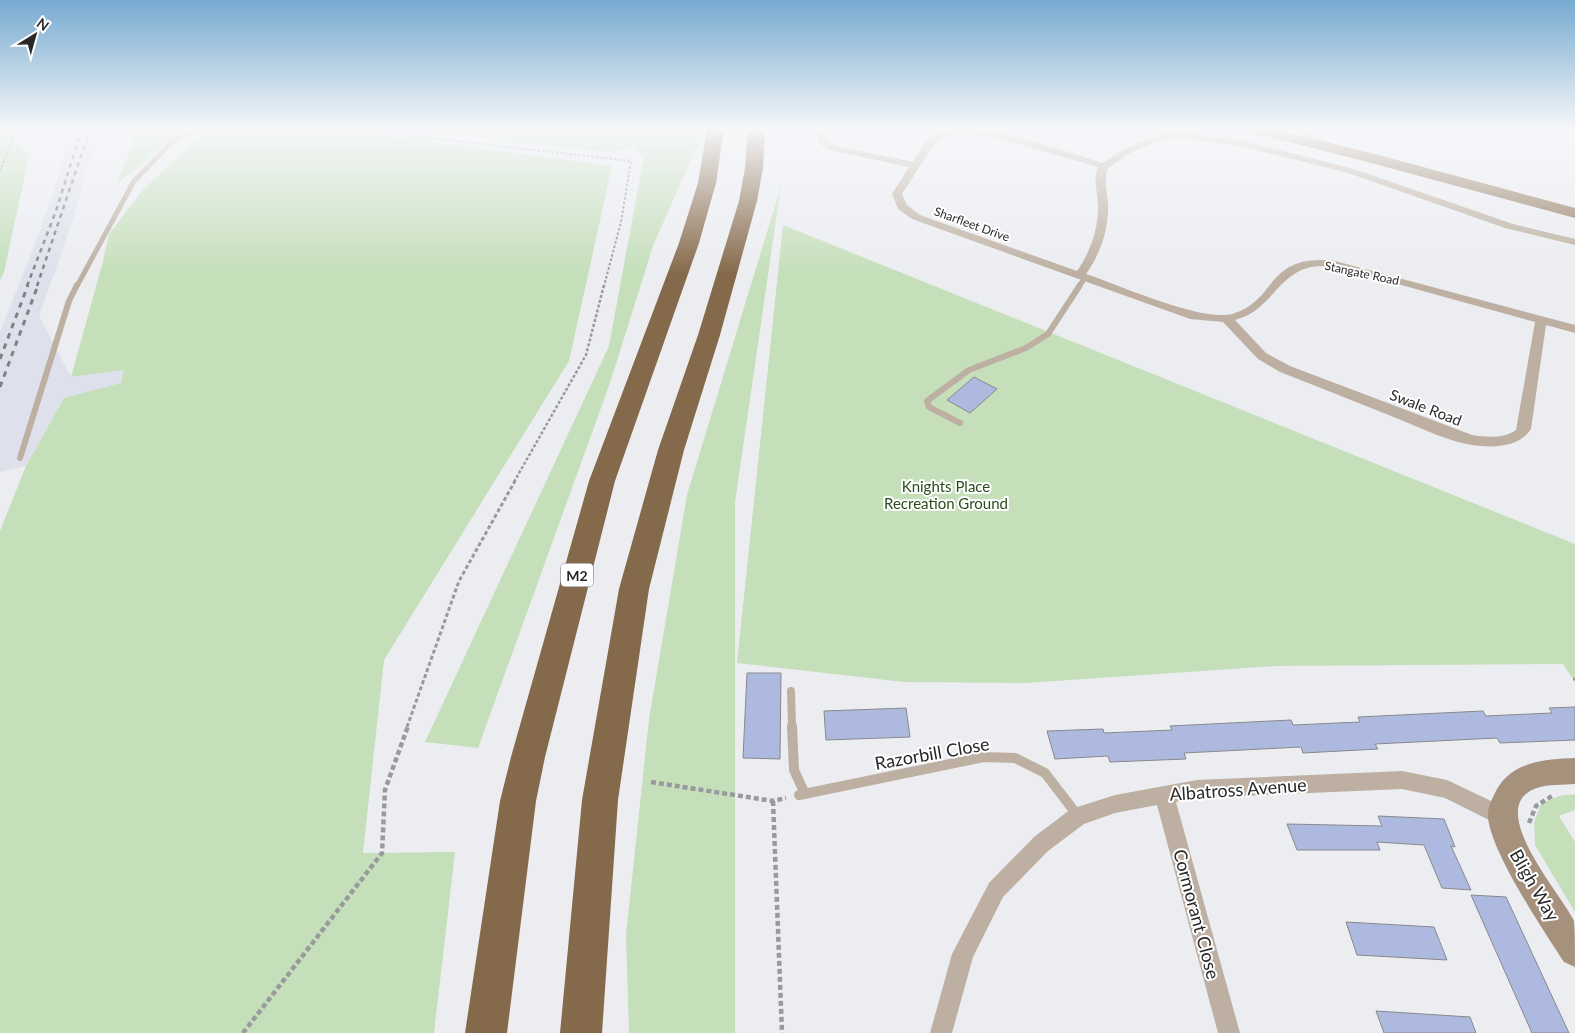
<svg xmlns="http://www.w3.org/2000/svg" width="1575" height="1033" font-family="Lato,sans-serif">
<style>
.built{fill:#dee1ec}
.green{fill:#c5dfbb}
.building{fill:#aeb9e0;stroke:#88898c}
.lines{fill:none;stroke-linecap:round;stroke-linejoin:round}
.path-far3{stroke:#999a9d;stroke-width:2;stroke-dasharray:2.5 2;stroke-linecap:butt}
.path-far2{stroke:#999a9d;stroke-width:2.5;stroke-dasharray:3 2;stroke-linecap:butt}
.path-far1{stroke:#999a9d;stroke-width:3;stroke-dasharray:4 2.5;stroke-linecap:butt}
.path{stroke:#999a9d;stroke-width:4.5;stroke-dasharray:5 3;stroke-linecap:butt}
.lane-far3{stroke:#bdb0a2;stroke-width:5}
.lane-far2{stroke:#bdb0a2;stroke-width:6}
.lane-far1{stroke:#bdb0a2;stroke-width:8}
.lane{stroke:#bdb0a2;stroke-width:10}
.street{fill:#bdb0a2;fill-rule:evenodd}
.secondary{fill:#a5917c;fill-rule:evenodd}
.primary{fill:#947c62;fill-rule:evenodd}
.highway{fill:#85694b;fill-rule:evenodd}
.rail-far1{stroke:#808183;stroke-width:2.5;stroke-dasharray:4.5 4.5;stroke-linecap:butt}
.rail{stroke:#808183;stroke-width:3;stroke-dasharray:5.5 5.5;stroke-linecap:butt}
.labels{text-anchor:middle;dominant-baseline:central;stroke-width:4;stroke-linejoin:round;paint-order:stroke}
.far-street-label{font-size:12px;fill:#29292a;stroke:#fff}
.shield{fill:#fff;stroke:#69696a;stroke-width:1}
.shield-label{font-size:14px;font-weight:bold;fill:#29292a}
.street-label{font-size:15px;fill:#29292a;stroke:#fff}
.park-label{font-size:15px;fill:#2b4c1a;stroke:#fff}
.near-street-label{font-size:18px;fill:#29292a;stroke:#fff}
</style>
<rect width="100%" height="100%" fill="#ecedf1"/>
<path class="built" d="M72 129H99L71 226 39 316 71 377 125 370 121 384 64 398 26 466 0 472V332L33 249 56 185Z"/>
<g class="green">
<path d="M0 129H8L29 156 4 272 0 280Z"/>
<path d="M137 129H185L118 183Z"/>
<path d="M211 129H332L612 166 569 361 384 660 363 853 455 852 434 1033H0V531L26 466 64 398 121 383 124 370 71 377 102 265 109 234 143 190 204 133Z"/>
<path d="M403 129H696L697 146 653 246 610 383 478 748 425 742 609 346 644 156 633 148 608 152Z"/>
<path d="M781 186 735 502V1033H629L626 935 649 719 687 495Z"/>
<path d="M783 225 1575 544V682L1563 664 1275 666 1026 683 904 682 737 663Z"/>
<path d="M1575 794V810L1559 816 1575 842V912L1535 845 1534 823 1541 804 1559 796Z"/>
</g>
<g class="building">
<path d="M974 377 997 389 970 413 947 400Z"/>
<path d="M747 673H781L780 759 743 758Z"/>
<path d="M1575 707V740L1500 743 1497 738 1375 744 1378 749 1303 753 1301 747 1184 753 1186 759 1110 762 1108 756 1055 759 1047 731 1103 729 1104 733 1172 730 1170 726 1291 720 1293 725 1360 722 1358 717 1483 711 1486 716 1552 713 1549 708Z"/>
<path d="M906 708 910 737 826 740 824 711Z"/>
<path d="M1378 816 1444 819 1455 847 1451 846 1471 890 1442 888 1424 845 1377 842 1380 850H1297L1287 824 1382 826Z"/>
<path d="M1471 895 1506 897 1569 1033H1532Z"/>
<path d="M1346 922 1434 927 1447 960 1357 955Z"/>
<path d="M1376 1011 1470 1017 1476 1033H1384Z"/>
</g>
<g class="lines">
<g class="path-far3">
<path d="M350 129 631 161 621 222 604 286"/>
<path d="M0 171 17 129"/>
</g>
<path class="path-far2" d="M514 482 586 355 604 285"/>
<g class="path-far1">
<path d="M1573 679H1575"/>
<path d="M407 727 459 581 515 481"/>
</g>
<g class="path">
<path d="M651 782 773 801 786 798"/>
<path d="M773 801 782 1033"/>
<path d="M1529 823 1536 806 1552 796"/>
<path d="M243 1033 382 853 385 790 408 726"/>
</g>
<g class="lane-far3">
<path d="M1304 140 1313 129"/>
<path d="M77 286 134 181 169 145 194 129"/>
<path d="M1079 286 1085 278"/>
</g>
<g class="lane-far2">
<path d="M960 423 929 407 927 401 969 370 1026 348 1048 334 1080 285"/>
<path d="M20 458 69 301 77 285"/>
</g>
<path class="lane-far1" d="M791 691 792 727"/>
<g class="lane">
<path d="M792 726 794 770 805 794"/>
<path d="M799 795 984 757 1015 758 1045 773 1078 816"/>
</g>
<g class="street">
<path d="M815 129H825L829 142 835 146 913 162C920 151 925 138 937 133 976 117 1062 151 1103 163L1122 150 1161 133 1183 132 1240 140 1354 169 1513 224 1575 239V245L1505 228 1348 173 1240 146 1183 138 1163 139 1128 154 1108 168C1104 179 1107 191 1108 203 1109 228 1101 253 1086 274 1119 285 1201 322 1232 314 1278 301 1265 253 1335 261L1575 325V333L1546 325 1531 429C1519 448 1492 448 1472 445 1448 441 1423 429 1401 420 1361 404 1321 388 1280 372L1258 359 1223 322 1190 319 912 219 898 209 892 194 909 167 829 150 820 144ZM955 134 993 137 1098 167C1093 179 1097 191 1098 203 1099 227 1091 251 1077 271L920 215 907 205 902 194 935 143 943 137ZM1320 266 1347 270 1535 322 1516 430C1503 439 1488 437 1472 435L1290 366 1266 353 1235 320C1274 310 1278 268 1320 266Z"/>
<path d="M1402 771 1447 780 1508 809 1511 816 1508 823 1501 826 1445 798 1402 789 1197 798 1176 802 1240 1033H1218L1157 805 1115 813 1084 824 1048 851 1003 897 973 957 952 1033H930L952 954 989 883 1034 837 1071 809 1115 795 1197 780Z"/>
</g>
<path class="secondary" d="M1575 758V784C1563 785 1549 784 1537 788 1482 806 1562 895 1574 921 1575 930 1575 956 1575 967L1564 962C1545 933 1486 845 1488 813 1488 807 1491 801 1494 795 1508 762 1543 759 1575 758Z"/>
<path class="primary" d="M1246 129H1274L1371 153 1575 208V218L1360 160 1249 132Z"/>
<g class="highway">
<path d="M707 129H724L716 183 699 243 615 481 545 757 536 801 507 1033H465L500 801 511 757 589 481 679 243 698 183Z"/>
<path d="M748 129H765L763 168 757 201 720 335 684 450 649 589 618 800 602 1033H560L582 800 619 589 658 450 698 335 739 201 745 168Z"/>
</g>
<g class="rail-far1">
<path d="M27 286 56 211 82 129"/>
<path d="M37 286 90 129"/>
</g>
<g class="rail">
<path d="M0 359 28 285"/>
<path d="M0 387 38 285"/>
</g>
</g>
<linearGradient id="sky" x2="0" y2="1"><stop stop-color="#76aad0"/><stop offset="0.47" stop-color="#f6f7f9"/><stop offset="1" stop-color="#f6f7f9" stop-opacity="0"/></linearGradient>
<rect width="1575" height="274" fill="url(#sky)"/>
<g class="labels">
<g class="far-street-label">
<text transform="translate(972 224) rotate(20)">Sharfleet Drive</text>
<text transform="translate(1362 273) rotate(12)">Stangate Road</text>
</g>
<rect class="shield" x="561" y="563.5" width="32" height="23" rx="4"/>
<g class="shield-label">
<text x="577" y="575">M2</text>
</g>
<g class="street-label">
<text transform="translate(1426 407) rotate(21)">Swale Road</text>
</g>
<g class="park-label">
<text x="946" y="486">Knights Place<tspan x="946" dy="17">Recreation Ground</tspan></text>
</g>
<g class="near-street-label">
<text transform="translate(932 753) rotate(-10)">Razorbill Close</text>
<text transform="translate(1238 789) rotate(-4)">Albatross Avenue</text>
<text transform="translate(1535 885) rotate(60)">Bligh Way</text>
<text transform="translate(1197 914) rotate(75)">Cormorant Close</text>
</g>
</g>
<g transform="translate(35 35) rotate(37)" stroke="#ffffff" stroke-width="4" paint-order="stroke">
<path d="M0-4L9 19L0 12L-9 19Z" fill="#29292a"/>
<text y="-8" font-size="14" font-weight="bold" text-anchor="middle" fill="#29292a">N</text>
</g>
</svg>
